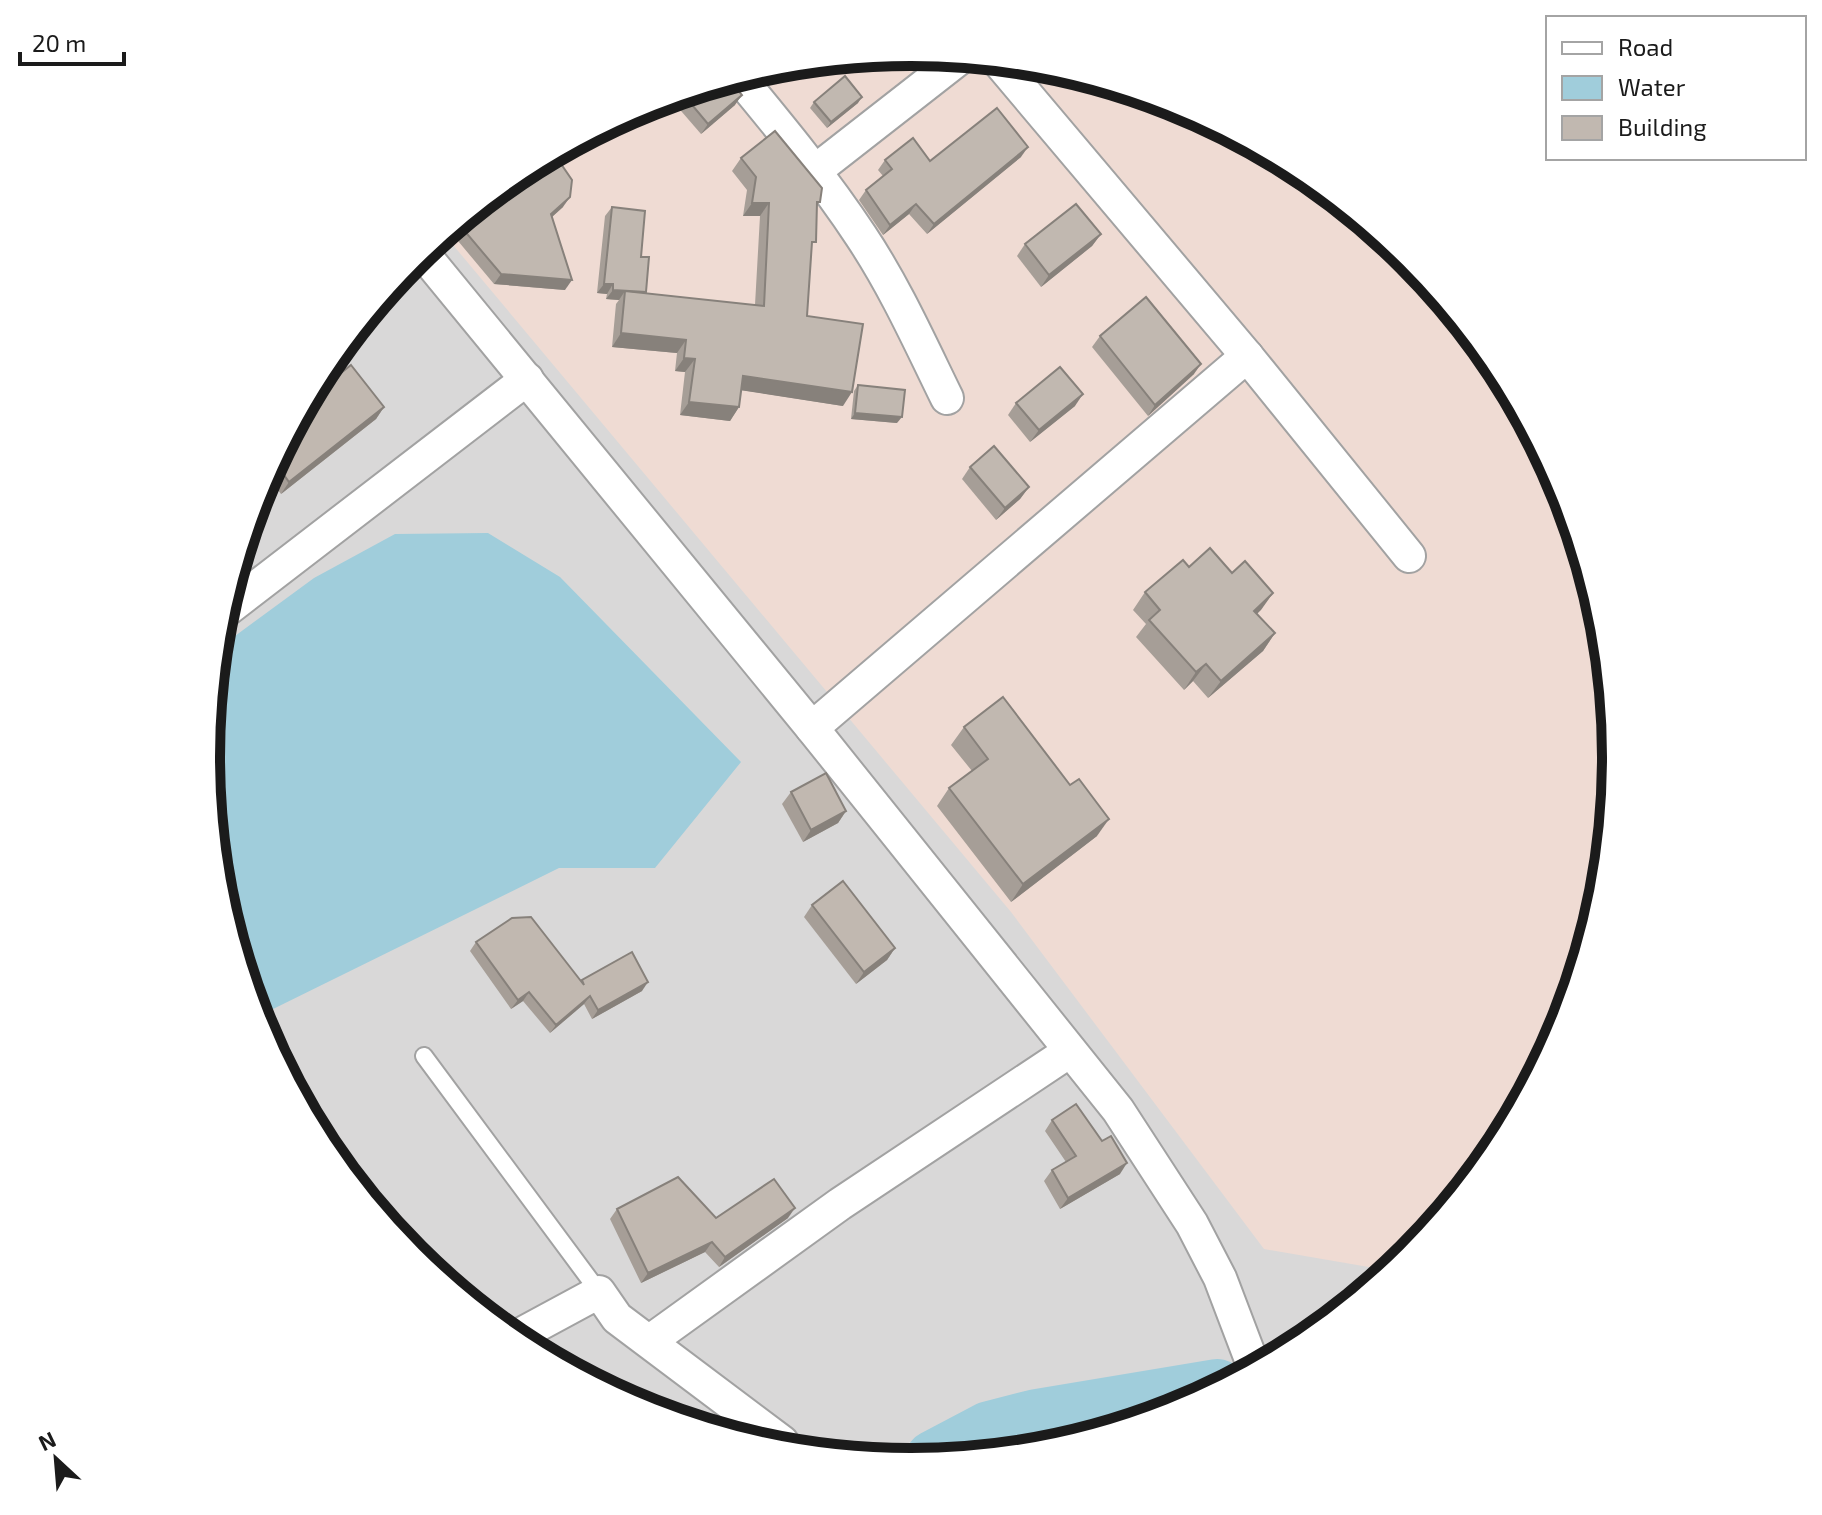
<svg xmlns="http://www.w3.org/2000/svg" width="1822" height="1515" font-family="'Exo 2',sans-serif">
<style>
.residential{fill:#d9d8d8}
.military{fill:#efdbd3}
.water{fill:#a0cddb}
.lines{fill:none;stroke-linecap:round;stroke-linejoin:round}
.river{stroke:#a0cddb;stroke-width:62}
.lane-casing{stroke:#a2a2a2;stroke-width:20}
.street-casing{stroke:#a2a2a2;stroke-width:36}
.lane{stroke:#fff;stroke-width:16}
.street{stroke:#fff;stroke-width:32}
.wall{fill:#a69e97}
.shaded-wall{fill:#87817b}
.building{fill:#c1b8b0;stroke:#87817b;stroke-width:2}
.rim{fill:none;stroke:#1b1b1b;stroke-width:10}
</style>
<rect width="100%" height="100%" fill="#ede9e0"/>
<circle class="residential" cx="911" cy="757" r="703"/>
<path class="military" d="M911 52 1049 66 1181 106 1303 171 1410 259 1498 366 1563 488 1603 620 1616 758 1603 896 1563 1028 1497 1150 1410 1257 1392 1271 1264 1249 1011 912 443 233 519 171 641 106 774 65Z"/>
<path class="water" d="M488 533 560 577 741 762 655 868H559L269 1011 254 1012 219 895 206 757 216 650 314 578 395 534Z"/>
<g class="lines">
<path class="river" d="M935 1461 990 1432 1037 1420 1217 1390"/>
<g class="lane-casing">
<path id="lane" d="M424 1056 599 1292"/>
</g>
<g class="street-casing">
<g id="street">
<path d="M998 61 1247 356 1409 556"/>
<path d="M738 76C781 128 824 180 861 236 895 287 920 343 947 398"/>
<path d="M815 171 961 57"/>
<path d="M421 251 812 728 1118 1110 1192 1224 1220 1278 1255 1370"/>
<path d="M220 615 527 379"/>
<path d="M812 728 1247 356"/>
<path d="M512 1339 599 1292 617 1318 782 1442"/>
<path d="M650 1341 840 1204 1070 1051"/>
</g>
</g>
<use href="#lane" class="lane"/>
<use href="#street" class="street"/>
</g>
<g class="wall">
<path d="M729 79 735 105 701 134 669 97Z"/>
<path d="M814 102 858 103 827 128 810 108Z"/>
<path d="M1021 157 927 234 909 214 883 235 859 200 866 190 883 176 878 170 885 160 930 161Z"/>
<path d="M741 158 820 202 817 206 811 248 807 316 843 406 741 390 739 407 730 421 680 415 685 372 675 371 677 353 612 347 616 304 619 300 606 299 607 294 597 293 605 216 612 207 641 257 645 293 755 305 760 216H743L747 190 732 171Z"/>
<path d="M519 171 563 207 552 217 565 290 494 284 448 229Z"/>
<path d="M1101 234 1092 246 1041 287 1017 256 1025 244Z"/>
<path d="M1100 336 1194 374 1148 416 1092 347Z"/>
<path d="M858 385 897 423 851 419 854 391Z"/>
<path d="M306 401 384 407 376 419 281 494 266 474Z"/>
<path d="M1016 403 1075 406 1030 442 1008 415Z"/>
<path d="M970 467 1029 487 1020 499 996 520 962 479Z"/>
<path d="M1189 567 1273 593 1257 614 1275 633 1263 651 1208 698 1193 681 1184 690 1136 637 1146 624 1133 610 1145 592Z"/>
<path d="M964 727 1070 785 1097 836 1011 902 937 806 949 788 972 771 951 745Z"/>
<path d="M791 792 846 811 838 823 803 842 782 804Z"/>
<path d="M812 905 895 948 887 960 856 984 804 917Z"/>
<path d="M476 942 581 980 642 991 592 1019 584 1004 550 1033 523 1001 511 1009 470 951Z"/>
<path d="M1052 1120 1102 1141 1120 1174 1060 1209 1044 1181 1052 1170 1066 1162 1045 1131Z"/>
<path d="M617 1209 716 1218H788L719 1267 705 1252 641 1283 610 1219Z"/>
</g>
<g class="shaded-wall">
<path d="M742 95 735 105 701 134 708 124Z"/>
<path d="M862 97 858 103 827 128 831 122Z"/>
<path d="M1028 147 1021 157 927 234 934 224Z"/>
<path d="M570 197 563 207 544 224 551 214Z"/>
<path d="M752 203H769L760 216H743Z"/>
<path d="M916 204 909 214 883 235 890 225Z"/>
<path d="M1101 234 1092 246 1041 287 1049 275Z"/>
<path d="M501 274 572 280 565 290 494 284Z"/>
<path d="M604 284H613L607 294 597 293Z"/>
<path d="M613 290 646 292 640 301 625 291 619 300 606 299Z"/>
<path d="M621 333 686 340 677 353 612 347Z"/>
<path d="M684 358 695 359 685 372 675 371Z"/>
<path d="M1201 364 1194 374 1148 416 1155 405Z"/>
<path d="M743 376 852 392 843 406 733 389Z"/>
<path d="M1083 394 1075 406 1030 442 1039 430Z"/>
<path d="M689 402 739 407 730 421 680 415Z"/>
<path d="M384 407 376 419 281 494 289 482Z"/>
<path d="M855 413 902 417 897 423 851 419Z"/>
<path d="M1029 487 1020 499 996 520 1005 508Z"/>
<path d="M1273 593 1261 610 1242 628 1254 611Z"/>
<path d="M1275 633 1263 651 1208 698 1221 681Z"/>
<path d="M1206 664 1193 681 1184 690 1196 672Z"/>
<path d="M846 811 838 823 803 842 811 830Z"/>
<path d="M1109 819 1097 836 1011 902 1023 884Z"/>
<path d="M895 948 887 960 856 984 864 972Z"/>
<path d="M648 982 642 991 592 1019 598 1010Z"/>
<path d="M529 992 523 1001 511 1009 518 1000Z"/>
<path d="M590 996 584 1004 550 1033 556 1025Z"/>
<path d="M1127 1163 1120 1174 1060 1209 1068 1198Z"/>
<path d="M795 1208 788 1218 719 1267 725 1257Z"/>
<path d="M712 1242 705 1252 641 1283 648 1273Z"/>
</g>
<g class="building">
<path d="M845 76 862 97 831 122 814 102Z"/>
<path d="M729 79 742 95 708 124 682 93Z"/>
<path d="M997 108 1028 147 934 224 916 204 890 225 866 190 892 169 885 160 913 138 930 161Z"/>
<path d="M775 131 822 188 820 202H817L816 242H812L807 316 863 324 852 392 743 376 739 407 689 402 695 359 684 358 686 340 621 333 625 291 764 306 769 203H752L756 177 741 158Z"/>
<path d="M540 161 561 164 572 180 570 197 551 214 572 280 501 274 457 222 519 171 522 169 527 172Z"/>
<path d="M1076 204 1101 234 1049 275 1025 244Z"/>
<path d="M612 207 645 211 641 257H649L646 292 613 290V284H604Z"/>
<path d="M1146 297 1201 364 1155 405 1100 336Z"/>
<path d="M351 365 384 407 289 482 274 461 306 401Z"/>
<path d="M1060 367 1083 394 1039 430 1016 403Z"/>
<path d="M858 385 905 390 902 417 855 413Z"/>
<path d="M994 446 1029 487 1005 508 970 467Z"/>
<path d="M1210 548 1232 573 1245 561 1273 593 1254 611 1275 633 1221 681 1206 664 1196 672 1149 620 1160 610 1145 592 1183 560 1189 567Z"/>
<path d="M1003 697 1070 785 1079 779 1109 819 1023 884 949 788 988 759 964 727Z"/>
<path d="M826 773 846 811 811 830 791 792Z"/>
<path d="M843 881 895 948 864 972 812 905Z"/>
<path d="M531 917 584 985 582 980 632 952 648 982 598 1010 590 996 556 1025 529 992 518 1000 476 942 512 918Z"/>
<path d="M1076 1104 1102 1141 1111 1136 1127 1163 1068 1198 1052 1170 1076 1156 1052 1120Z"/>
<path d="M678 1177 716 1218 774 1179 795 1208 725 1257 712 1242 648 1273 617 1209Z"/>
</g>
<path d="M0 0H1822V1515H0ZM220 757a691 691 0 1 1 1382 0a691 691 0 1 1-1382 0Z" fill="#fff" fill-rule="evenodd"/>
<path class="rim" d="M220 757a691 691 0 1 1 1382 0a691 691 0 1 1-1382 0Z"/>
<rect x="1546" y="16" width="260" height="144" fill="#ffffff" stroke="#a4a4a4" stroke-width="2"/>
<rect x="1562" y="42" width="40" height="12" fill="#ffffff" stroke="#a4a4a4" stroke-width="2"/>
<text x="1618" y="56" font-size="24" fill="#1b1b1b">Road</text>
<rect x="1562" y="76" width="40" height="24" fill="#a0cddb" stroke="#a4a4a4" stroke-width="2"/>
<text x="1618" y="96" font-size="24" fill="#1b1b1b">Water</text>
<rect x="1562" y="116" width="40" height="24" fill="#c1b8b0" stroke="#a4a4a4" stroke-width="2"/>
<text x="1618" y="136" font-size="24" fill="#1b1b1b">Building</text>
<g transform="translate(56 1459) rotate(334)" stroke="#ffffff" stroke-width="6" paint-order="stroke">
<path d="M0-6L14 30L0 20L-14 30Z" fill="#1b1b1b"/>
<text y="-12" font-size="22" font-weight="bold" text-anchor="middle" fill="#1b1b1b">N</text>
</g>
<path d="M20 52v12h104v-12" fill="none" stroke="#1b1b1b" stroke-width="4"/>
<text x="32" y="52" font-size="24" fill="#1b1b1b" stroke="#ffffff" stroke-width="6" paint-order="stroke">20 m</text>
</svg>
